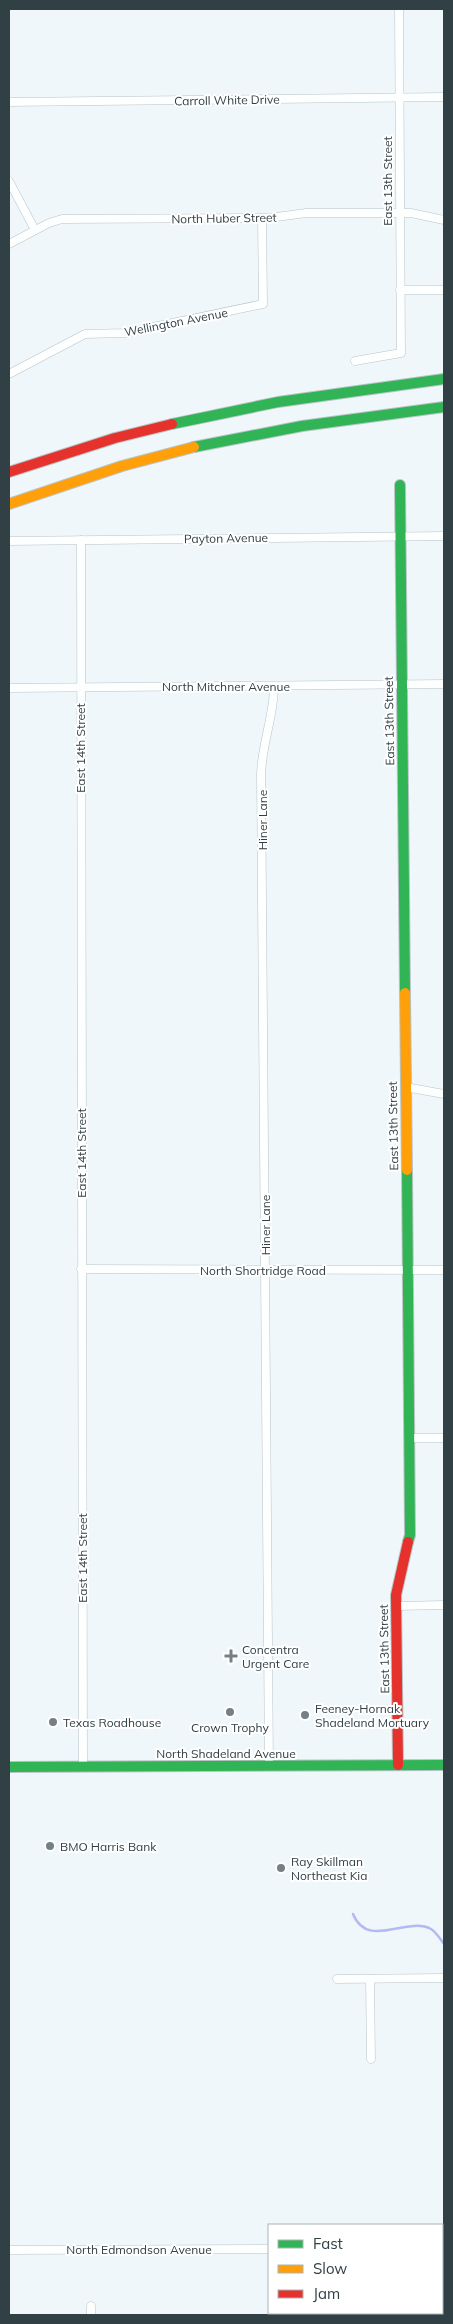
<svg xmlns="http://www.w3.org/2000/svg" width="453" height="2324" font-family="Mulish,sans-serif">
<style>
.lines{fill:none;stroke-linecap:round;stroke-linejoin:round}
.stream{stroke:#b2b9f4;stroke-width:2.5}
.street-casing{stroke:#b9c4c7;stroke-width:9}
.fast-casing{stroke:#b9c4c7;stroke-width:12}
.slow-casing{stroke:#b9c4c7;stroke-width:12}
.jam-casing{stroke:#b9c4c7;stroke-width:12}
.street{stroke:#fdfefe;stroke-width:8}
.fast{stroke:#30b455;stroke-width:10}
.slow{stroke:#ff9f0a;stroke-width:10}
.jam{stroke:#e5322d;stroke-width:10}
.poi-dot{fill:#748084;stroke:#fff;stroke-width:2}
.labels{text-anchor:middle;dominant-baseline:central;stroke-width:4;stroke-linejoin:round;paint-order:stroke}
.street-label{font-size:12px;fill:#314045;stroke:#fff}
.poi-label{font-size:12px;fill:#314045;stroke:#fff;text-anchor:start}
</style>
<rect width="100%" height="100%" fill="#eff7fa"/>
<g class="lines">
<path class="stream" d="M353 1914C368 1950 406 1916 431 1929 436 1932 441 1940 444 1944"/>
<g class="street-casing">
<g id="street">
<path d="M9 102 444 97"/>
<path d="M9 181 35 230"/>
<path d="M9 244 49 223 62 219 269 218 306 213H411L444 220"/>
<path d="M400 290H444"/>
<path d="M355 361 401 353 399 9"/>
<path d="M9 374 85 334 125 333 263 304 262 218"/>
<path d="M81 540 83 1767"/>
<path d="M9 541 444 536"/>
<path d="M9 688 444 684"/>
<path d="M405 1087 444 1094"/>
<path d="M81 1269 444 1270"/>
<path d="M409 1438H444"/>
<path d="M397 1606 444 1605"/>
<path d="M269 1766 261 774C262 743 274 716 274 686"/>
<path d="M337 1979 444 1978"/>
<path d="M370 1979 371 2059"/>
<path d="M442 2249H444"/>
<path d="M9 2250 269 2249"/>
<path d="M91 2306V2315"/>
<path d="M336 2313V2315"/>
</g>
</g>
<g class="fast-casing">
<g id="fast">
<path d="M172 424 278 402 444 379"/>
<path d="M194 447 302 426 444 407"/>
<path d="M400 485 405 993"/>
<path d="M407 1170 410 1535 408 1542"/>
<path d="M9 1767 444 1765"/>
</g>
</g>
<g class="slow-casing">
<g id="slow">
<path d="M9 504 122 466 194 447"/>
<path d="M405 993 407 1170"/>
</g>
</g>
<g class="jam-casing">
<g id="jam">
<path d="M9 472 115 438 172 424"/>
<path d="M398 1765 396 1595 408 1542"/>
</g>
</g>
<use href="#street" class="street"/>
<use href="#fast" class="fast"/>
<use href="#slow" class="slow"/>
<use href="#jam" class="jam"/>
</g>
<g class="poi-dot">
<path d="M228.5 1648.5h5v5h5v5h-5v5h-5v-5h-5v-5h5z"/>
<circle cx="230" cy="1712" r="5"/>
<circle cx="305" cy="1715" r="5"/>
<circle cx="53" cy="1722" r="5"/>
<circle cx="50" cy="1846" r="5"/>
<circle cx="281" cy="1868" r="5"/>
</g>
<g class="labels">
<g class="street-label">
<text transform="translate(227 100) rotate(-1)">Carroll White Drive</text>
<text transform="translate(387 181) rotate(-90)">East 13th Street</text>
<text transform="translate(224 218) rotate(-1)">North Huber Street</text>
<text transform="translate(176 322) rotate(-11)">Wellington Avenue</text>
<text transform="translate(226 538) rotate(-1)">Payton Avenue</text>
<text x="226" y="686">North Mitchner Avenue</text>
<text transform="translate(389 721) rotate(-91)">East 13th Street</text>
<text transform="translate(80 748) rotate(-90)">East 14th Street</text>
<text transform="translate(262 820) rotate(-90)">Hiner Lane</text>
<text transform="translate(393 1126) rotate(-91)">East 13th Street</text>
<text transform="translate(81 1153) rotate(-90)">East 14th Street</text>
<text transform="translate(265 1225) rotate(-90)">Hiner Lane</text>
<text x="263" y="1270">North Shortridge Road</text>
<text transform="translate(82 1558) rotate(-90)">East 14th Street</text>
<text transform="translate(384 1649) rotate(-91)">East 13th Street</text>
<text x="226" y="1753">North Shadeland Avenue</text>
<text x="139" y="2249">North Edmondson Avenue</text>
</g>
<g class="poi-label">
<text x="242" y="1649">Concentra<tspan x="242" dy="14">Urgent Care</tspan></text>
<text x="315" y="1708">Feeney-Hornak<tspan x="315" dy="14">Shadeland Mortuary</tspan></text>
<text x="63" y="1722">Texas Roadhouse</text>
<text x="230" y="1727" text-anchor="middle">Crown Trophy</text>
<text x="60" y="1846">BMO Harris Bank</text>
<text x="291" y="1861">Ray Skillman<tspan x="291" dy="14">Northeast Kia</tspan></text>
</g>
</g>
<rect width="453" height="2324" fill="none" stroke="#314045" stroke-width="20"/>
<rect x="268" y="2224" width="175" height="90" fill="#ffffff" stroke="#adb3b5"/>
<rect x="278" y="2240" width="25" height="8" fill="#30b455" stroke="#adb3b5"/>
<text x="313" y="2249" font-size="15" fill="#314045">Fast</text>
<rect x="278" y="2265" width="25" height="8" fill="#ff9f0a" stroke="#adb3b5"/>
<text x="313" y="2274" font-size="15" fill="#314045">Slow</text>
<rect x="278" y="2290" width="25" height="8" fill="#e5322d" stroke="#adb3b5"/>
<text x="313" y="2299" font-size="15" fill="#314045">Jam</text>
</svg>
